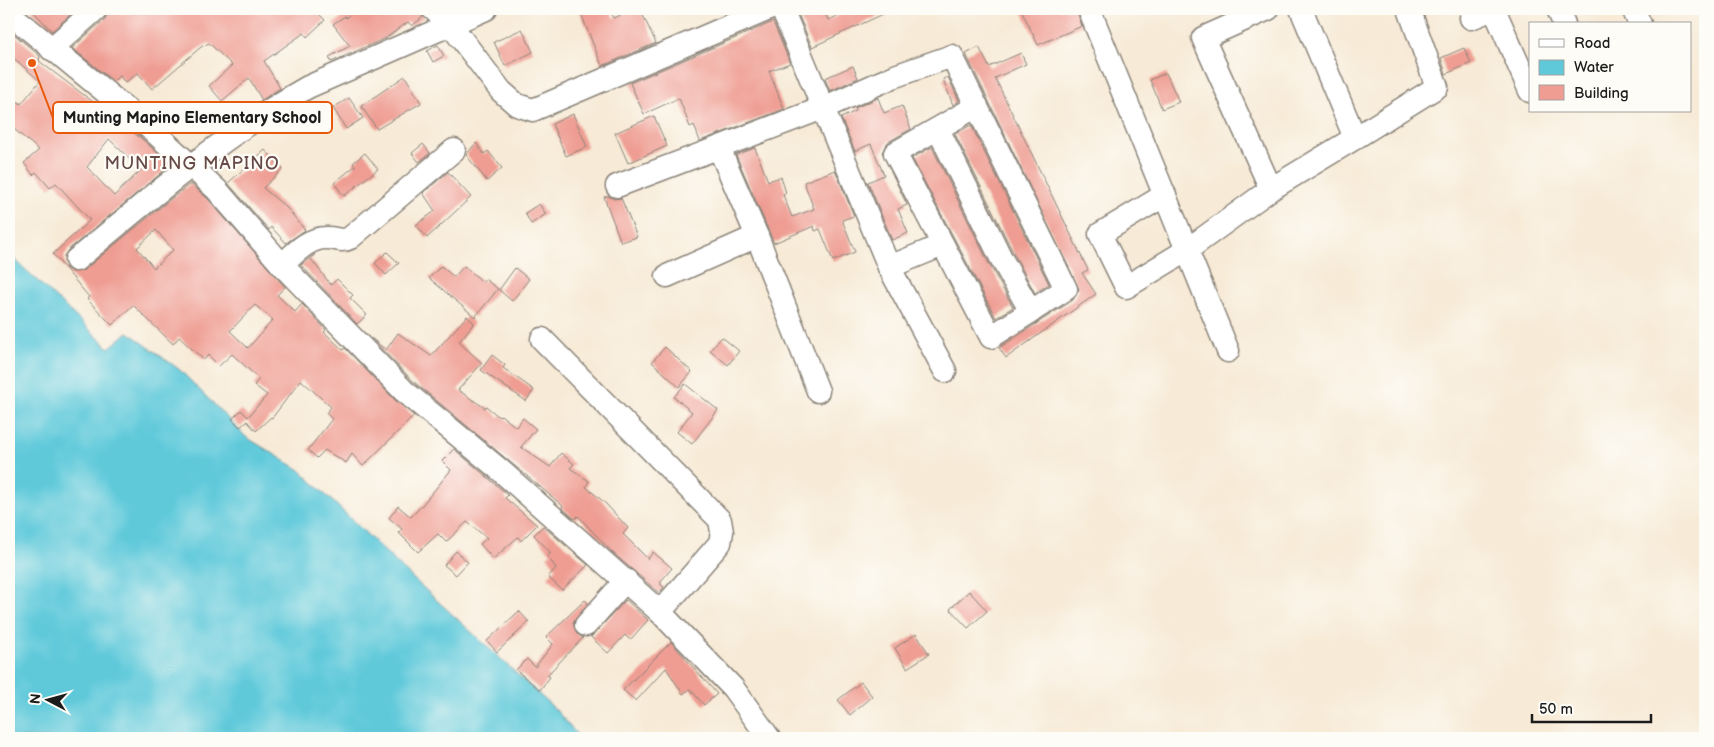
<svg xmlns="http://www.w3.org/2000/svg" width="1714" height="747" font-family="'Balsamiq Sans',sans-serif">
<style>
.water{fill:#5fc9da;stroke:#3e727b}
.building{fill:#ef9d93;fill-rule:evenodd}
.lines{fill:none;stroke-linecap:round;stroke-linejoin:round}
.minor-casing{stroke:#8a8379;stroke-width:25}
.minor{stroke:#fff;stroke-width:22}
.labels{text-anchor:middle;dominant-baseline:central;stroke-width:4.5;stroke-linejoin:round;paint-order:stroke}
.quarter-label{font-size:18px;letter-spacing:1px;fill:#664946;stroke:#fdfcf7}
.leader{fill:none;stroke:#e8590c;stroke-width:2}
.callout-dot{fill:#e8590c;stroke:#fdfcf7;stroke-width:2}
.callout{fill:#fdfcf7;stroke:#e8590c;stroke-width:2}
.callout-label{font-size:16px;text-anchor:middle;font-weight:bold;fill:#1c1c1c}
</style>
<rect width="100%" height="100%" fill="#fdfcf7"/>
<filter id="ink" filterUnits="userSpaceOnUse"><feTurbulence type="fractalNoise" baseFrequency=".02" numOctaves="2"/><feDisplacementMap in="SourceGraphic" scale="10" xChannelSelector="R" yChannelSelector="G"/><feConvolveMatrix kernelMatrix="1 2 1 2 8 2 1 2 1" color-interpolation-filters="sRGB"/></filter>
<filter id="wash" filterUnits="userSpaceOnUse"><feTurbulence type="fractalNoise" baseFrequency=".0096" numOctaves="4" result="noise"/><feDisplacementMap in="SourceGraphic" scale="20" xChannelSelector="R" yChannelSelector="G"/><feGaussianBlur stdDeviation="1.12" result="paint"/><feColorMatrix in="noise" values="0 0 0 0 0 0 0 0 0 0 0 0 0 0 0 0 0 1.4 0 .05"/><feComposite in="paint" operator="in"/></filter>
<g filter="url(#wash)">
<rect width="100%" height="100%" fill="#f7ead6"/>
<path class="water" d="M9 254 109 348 128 332 180 370 246 437 300 470 404 570 555 709 580 738H9Z"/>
<g id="blocks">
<g class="building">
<path d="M31 9H77L52 31Z"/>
<path d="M109 9H314L325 20 307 37 304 33 264 61 280 88 262 100 249 78 222 101 209 86 232 65 209 43 201 47 152 89 138 73 125 83 120 76 113 81 72 48 105 19Z"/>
<path d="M355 9H420L423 17 412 26 408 22 386 38 331 62 329 57 350 46 333 24 345 16 346 18Z"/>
<path d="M579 9H609L614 18 634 9H640L656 43 602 66Z"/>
<path d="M796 9H823L828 20 853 9H894L812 47Z"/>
<path d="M1021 9H1076L1082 26 1038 45Z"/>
<path d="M773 22 790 63 769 71 784 109 700 141 694 125 690 127 679 98 644 114 630 83Z"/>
<path d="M522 29 533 52 505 66 494 42Z"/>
<path d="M9 30 40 56 39 61 142 139 171 165 68 250 64 256 66 268 72 272 84 270 168 201 190 184 192 185 208 199 285 287 277 295 295 312 302 304 326 330 324 332 343 350 345 348 395 400 414 416 363 466 352 454 346 463 325 450 317 458 308 450 332 419 326 413 331 407 301 380 272 418 271 417 256 431 247 421 240 427 232 419 241 410 248 417 267 395 254 385 259 379 232 354 219 366 208 355 204 360 179 337 173 344 133 305 112 325 87 299 89 297 53 254 90 220 56 183 50 188 36 172 33 175 24 163 39 150 9 125V109L16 100 21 104 40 81 9 54ZM109 139 141 170 114 196 87 167ZM156 230 173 250 154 268 137 248ZM255 305 273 320 248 348 230 331Z"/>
<path d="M438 45 444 56 433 62 427 51Z"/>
<path d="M979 47 989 67 1021 53 1026 64 995 78 1088 270 1082 273 1096 294 1006 358 999 348 1073 300 1079 289 966 54Z"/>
<path d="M1464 48 1471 63 1446 74 1441 58Z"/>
<path d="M853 66 858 78 830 91 825 78Z"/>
<path d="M1166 73 1179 102 1162 109 1150 80Z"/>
<path d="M405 76 421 103 377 129 361 106Z"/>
<path d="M948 77 959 101 953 105 943 79Z"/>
<path d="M349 98 363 118 346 129 333 108Z"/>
<path d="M878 98 884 113 902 106 911 129 888 142 882 152 907 205 898 209 908 233 892 240 868 182 884 175 871 144 855 151 841 118 856 111 855 108Z"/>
<path d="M573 114 587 147 566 156 552 124Z"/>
<path d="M654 116 667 146 628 163 615 133Z"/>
<path d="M971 125 1049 284 1035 293 1013 252 955 134Z"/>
<path d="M476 143 484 154 488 151 502 168 487 181 466 155Z"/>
<path d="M423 144 430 153 419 162 412 153Z"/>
<path d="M932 147 989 264 1013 307 996 318 912 158Z"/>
<path d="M755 148 768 181 781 177 786 193 783 195 792 217 814 209 804 182 835 170 854 216 842 220 855 252 833 261 820 229 815 231 814 226 774 243 736 155Z"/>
<path d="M265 150 283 169 263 188 287 208 305 230 286 243 271 227 269 230 228 183Z"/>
<path d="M365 153 378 169 344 196 334 183 355 166 353 163Z"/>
<path d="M448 172 471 197 427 238 416 225 435 211 423 193Z"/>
<path d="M608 196 614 199 621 198 637 237 621 242 604 197Z"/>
<path d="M539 204 546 214 531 224 525 213Z"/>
<path d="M387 252 399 263 386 275 375 263Z"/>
<path d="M315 254 311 259 331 285 337 279 353 295 350 298 367 315 357 324 301 265Z"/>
<path d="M441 266 454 277 464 266 483 282 485 279 498 289 475 317 429 278Z"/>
<path d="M515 268 529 279 512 301 499 290Z"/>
<path d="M467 316 474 323 459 342 482 363 458 390 485 408 486 406 499 417 501 415 516 427 523 418 536 429 521 447 550 467 561 453 574 464 570 468 589 481 586 487 605 503 628 528 623 534 648 559 653 552 672 568 661 581V585L664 587 659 593 612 552 578 516 575 519 562 508 563 506 413 381 371 338 386 350 398 333 431 356Z"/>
<path d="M722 337 739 351 728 365 710 350Z"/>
<path d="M665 347 692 372 679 387 652 362Z"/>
<path d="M492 355 505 365 503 368 534 390 526 401 481 370Z"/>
<path d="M685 384 718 410 692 444 677 432 692 412 674 397Z"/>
<path d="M454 449 486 476 508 495 505 498 537 525 521 541 518 537 493 559 480 544 487 538 467 522 446 542 438 534 418 552 399 533 402 529 389 518 398 506 411 517 423 504 451 470 442 461Z"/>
<path d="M543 526 588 565 562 590 548 577 556 568 547 556 551 553 534 535Z"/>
<path d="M456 551 468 562 456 575 444 565Z"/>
<path d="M969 591 987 611 968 628 950 609Z"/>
<path d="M585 600 588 603 573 623 577 634 583 638 547 675 550 677 540 690 516 670 527 659 535 667 553 644 546 637Z"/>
<path d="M626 600 648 620 630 640 625 635 608 653 591 637Z"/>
<path d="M519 611 529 622 497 652 487 641Z"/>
<path d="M916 634 929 654 907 668 895 648Z"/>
<path d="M671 642 717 694 704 705 690 689 683 694 666 668 636 701 623 690Z"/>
<path d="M861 682 872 696 850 715 838 700Z"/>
</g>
</g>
</g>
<g filter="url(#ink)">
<use href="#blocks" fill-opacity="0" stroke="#8a8379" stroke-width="1"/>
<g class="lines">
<g class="minor-casing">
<g id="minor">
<path d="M433 9 450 24 501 91 517 105 533 110 769 9"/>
<path d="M782 9 889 267 945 371"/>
<path d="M1089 9 1228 351"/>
<path d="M1268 9 1203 38 1271 189"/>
<path d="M1494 9 1530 91"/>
<path d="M1558 9 1564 24"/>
<path d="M1633 9 1640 24"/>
<path d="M9 13 152 130 217 190 282 265 404 391 500 470 660 612 733 688 769 738"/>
<path d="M1471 18 1493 9"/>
<path d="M51 49 96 9"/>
<path d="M938 129 1001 258 1031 312"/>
<path d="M1355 138 1437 87 1409 9"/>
<path d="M617 186 823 108 895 76 952 56 1066 289 991 337 895 153 977 106"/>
<path d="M1165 195 1100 234 1126 287 1187 250 1271 189 1355 138 1301 9"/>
<path d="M757 236 818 391"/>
<path d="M76 260C150 198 223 135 308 87L486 9"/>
<path d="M282 265C295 253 308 238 326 238 335 237 341 243 350 238L454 150"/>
<path d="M889 267 943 245"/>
<path d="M667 276 757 236 719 148"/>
<path d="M542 339 720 520 722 532 720 543 660 612"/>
<path d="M586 625 626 580"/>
</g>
</g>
<use href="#minor" class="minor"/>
</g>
</g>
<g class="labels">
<g class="quarter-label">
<text x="192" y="163">MUNTING MAPINO</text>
</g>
</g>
<path class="leader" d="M32 63L53 118"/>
<circle class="callout-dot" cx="32" cy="63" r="5"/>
<rect class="callout" x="53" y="102" width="279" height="31" rx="5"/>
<g class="callout-label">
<text x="192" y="123">Munting Mapino Elementary School</text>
</g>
<rect width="1714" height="747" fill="none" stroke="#fdfcf7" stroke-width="30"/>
<rect x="1529" y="22" width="162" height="90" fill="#fdfcf7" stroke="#a3a29f"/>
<rect x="1539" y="39" width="25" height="8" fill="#ffffff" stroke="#a3a29f"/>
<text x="1574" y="48" font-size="15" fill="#1c1c1c">Road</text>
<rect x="1539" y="60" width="25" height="15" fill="#5fc9da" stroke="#a3a29f"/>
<text x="1574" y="72" font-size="15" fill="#1c1c1c">Water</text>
<rect x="1539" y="85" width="25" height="15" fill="#ef9d93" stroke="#a3a29f"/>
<text x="1574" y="98" font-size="15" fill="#1c1c1c">Building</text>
<g transform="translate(48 700) rotate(276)" stroke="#fdfcf7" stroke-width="4" paint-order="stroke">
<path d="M0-4L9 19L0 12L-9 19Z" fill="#1c1c1c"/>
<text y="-8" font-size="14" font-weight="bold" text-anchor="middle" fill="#1c1c1c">N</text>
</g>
<path d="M1532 714v8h119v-8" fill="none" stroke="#1c1c1c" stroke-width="2.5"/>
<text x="1539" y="714" font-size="15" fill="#1c1c1c" stroke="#fdfcf7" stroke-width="4" paint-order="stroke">50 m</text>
</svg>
